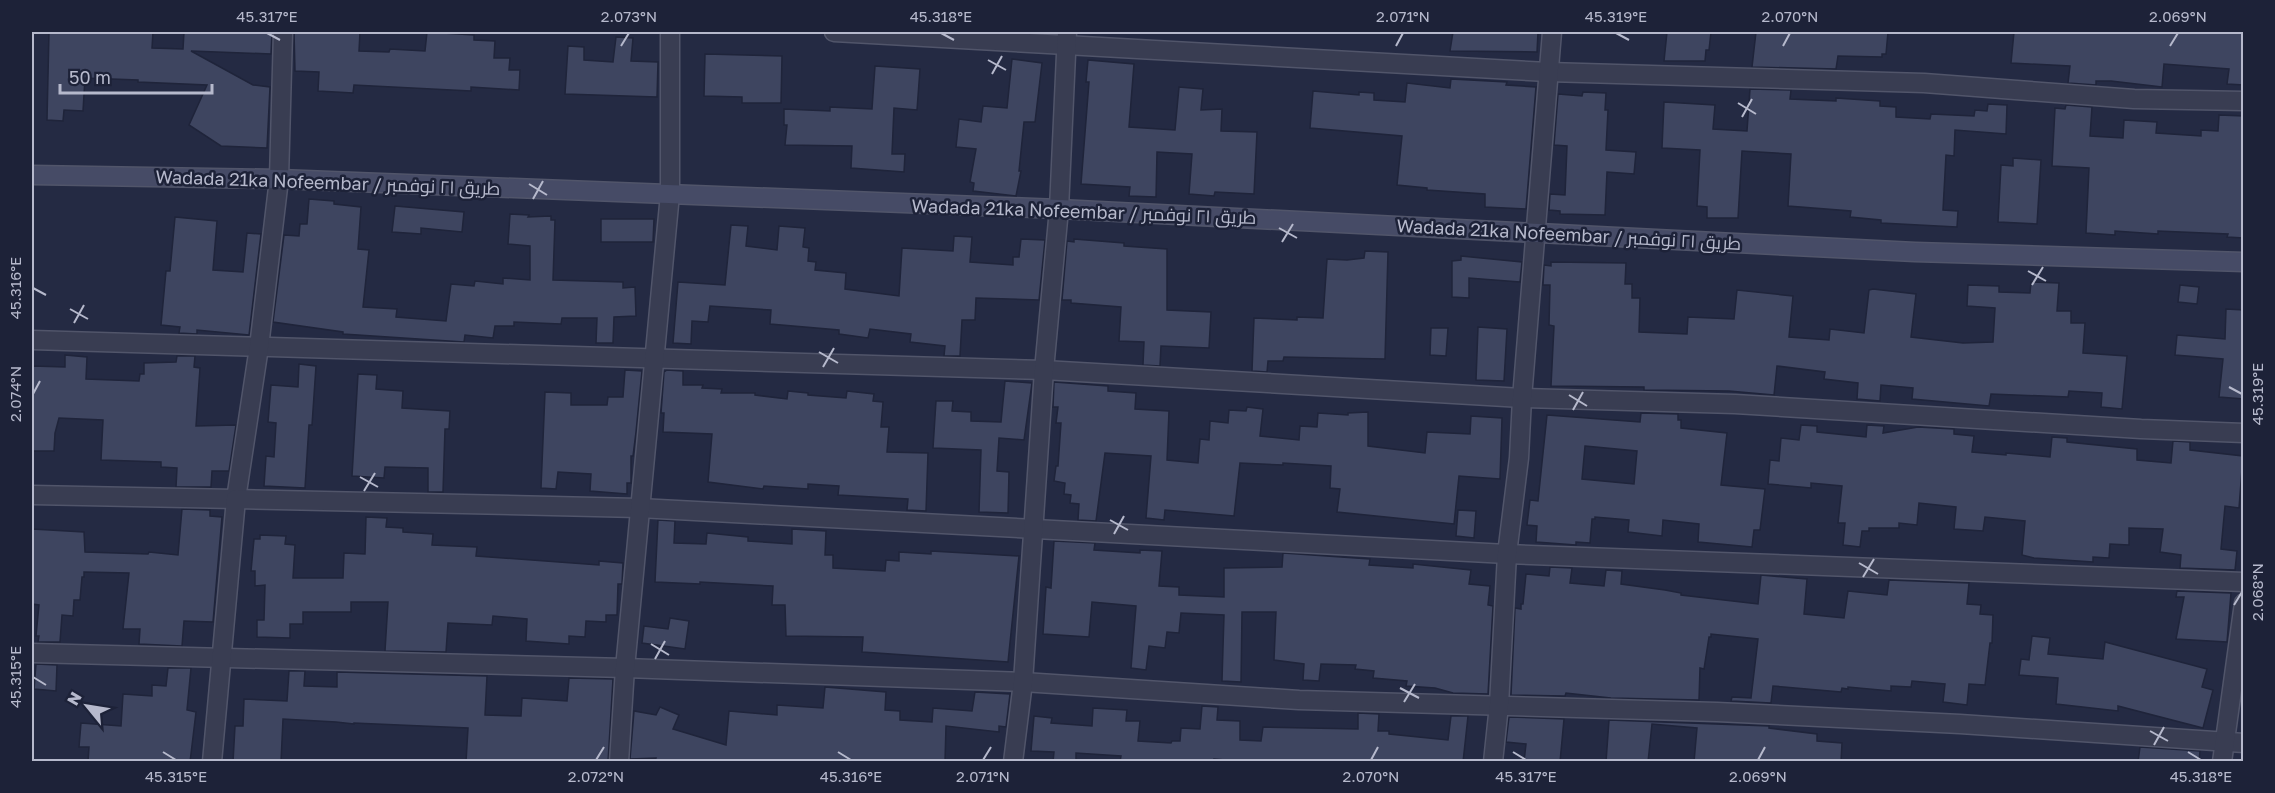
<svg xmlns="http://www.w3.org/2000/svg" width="2275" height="793" font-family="'Golos Text',Cairo,sans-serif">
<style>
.building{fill:#3e4560;stroke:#1f243a;stroke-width:1.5;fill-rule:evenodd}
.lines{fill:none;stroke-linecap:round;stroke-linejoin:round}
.street-casing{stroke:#51556a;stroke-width:21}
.secondary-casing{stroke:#51556a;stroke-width:21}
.street{stroke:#393d52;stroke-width:18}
.secondary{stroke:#464b66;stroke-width:18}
.ticks{fill:none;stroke:#b6b9cc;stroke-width:2}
.labels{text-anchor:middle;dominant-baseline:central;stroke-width:5;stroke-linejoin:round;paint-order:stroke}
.street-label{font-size:18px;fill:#b6b9cc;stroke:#1d2238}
.neatline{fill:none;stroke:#b6b9cc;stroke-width:2}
.ticks-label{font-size:15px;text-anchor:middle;fill:#b6b9cc}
</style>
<rect width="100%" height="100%" fill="#242a43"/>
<g class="building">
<path d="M49 32H153L152 48 183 49 184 32H272L271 54 191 51 253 85 270 87 267 148 221 146 189 125 207 85 138 82V80L85 78 83 111 64 110 63 121 47 120Z"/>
<path d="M294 32H360L359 51 389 52 390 49 425 51 427 32 474 35V40L495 41 494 58H510L509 70H520L519 90 471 87V91L354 85 353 93 318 91 319 72 295 71Z"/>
<path d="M1453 32H1538L1537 52 1450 51Z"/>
<path d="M1667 32H1711L1709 50H1706L1705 61H1664Z"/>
<path d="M1756 32H1888L1886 54H1882V57L1838 56 1836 69 1752 67Z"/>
<path d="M2014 32H2244V85L2227 84 2229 69 2164 64 2162 87 2111 81H2096V85L2068 83 2070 66 2011 63Z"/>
<path d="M616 37 633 38 631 61 658 62 657 97 565 94 568 46 584 47V60L613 62Z"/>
<path d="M705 54 782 56 781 103H742V97L704 96Z"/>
<path d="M1012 59 1042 63 1035 122H1024L1019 171H1021L1016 196 973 191 974 183 970 182 976 149 956 147 959 119 981 122 983 106 1007 108Z"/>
<path d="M1088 60 1134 64 1129 127 1175 130 1179 87 1203 89 1201 110 1222 109 1221 131 1257 132 1254 194 1215 192 1214 196 1189 194 1192 154 1157 152 1156 197 1129 196 1130 187 1081 184 1089 82H1086Z"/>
<path d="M875 66 920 69 917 110 894 108 892 154H905L904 172 851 168 852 146 785 145 787 125H784V109L830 111V107L872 109Z"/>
<path d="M1451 79 1507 82 1506 85 1536 87 1526 209 1485 207V194L1427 190V188L1397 185 1402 136 1310 128 1313 91 1359 95V92L1374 93V100L1405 102 1407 83 1450 88Z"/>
<path d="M1750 89 1791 90 1790 99 1836 101V98L1880 101V106L1896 107V117L1930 119 1931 114 1974 116 1975 110 1987 111 1988 104 2007 105 2006 134 1955 130 1954 156 1946 155 1943 210 1958 211 1957 227 1881 223V220L1850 217 1851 211 1788 206 1791 154 1742 151 1738 218H1707V207L1697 206 1700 150 1662 148 1664 102 1715 105 1713 129 1747 131Z"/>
<path d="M1583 92 1606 93 1605 110H1608L1606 150 1636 152 1634 174 1607 172 1605 215 1560 214V211L1549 210 1550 194 1565 195 1567 146 1554 145 1558 94 1582 96Z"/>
<path d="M2066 105 2092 107 2090 136 2123 138 2124 120 2157 122 2156 133 2201 136V130L2218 131 2219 115 2244 116V238L2227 237 2228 234 2158 231V234L2115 231V235L2086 233 2089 168 2052 166 2055 108 2065 109Z"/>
<path d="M2013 158 2041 160 2037 224 1998 222 2001 165 2013 166Z"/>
<path d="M309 199 334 201V204L361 207 358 249 369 250 363 307 397 309 396 317 446 321 451 284 474 286 475 281 503 284V278L530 280V246L508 244 510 214 529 215 528 217 551 216V220H555L553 280 623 282V288L635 287 636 316 614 317 613 343H596L597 318H562L561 324 514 322V326H495L493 338 465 335 464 342 343 334V332L273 322 284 235 299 236 300 224H307Z"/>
<path d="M395 206 464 212 462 232 421 228V234L392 232Z"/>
<path d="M175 217 217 221 213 270 243 272 247 233 261 234 249 335 197 330V334L179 333 180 327 161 325 166 271H170Z"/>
<path d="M601 219H654L653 242H601Z"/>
<path d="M731 225 748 226 746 246 777 250 779 226 805 228 803 247 809 248 808 261 816 262 815 270 846 273 845 289 899 296 902 248 953 251 954 236 972 237 970 262 1013 265V257H1019L1021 239 1045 240 1039 300 976 298 975 320H962L960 356H944L945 346 910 342 911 334 870 329 868 338 839 334V330L770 324 771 310 710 306 708 322 692 321 691 344 673 343 678 282 725 285Z"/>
<path d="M1074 239 1124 243V246L1167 249V310L1211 312 1209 348 1161 346 1160 366 1143 365 1144 342 1119 341 1121 307 1071 303V300H1062L1067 241 1074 242Z"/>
<path d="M1365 251 1388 252 1385 359 1284 357 1283 361H1268L1267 372 1252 371 1254 318 1297 320V317L1323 318 1327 259 1347 260 1364 258Z"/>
<path d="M1461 256 1522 262 1520 282 1469 278V298L1452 297V261L1461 260Z"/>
<path d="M1551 262 1626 263 1625 284H1632V298H1640L1639 332 1687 334 1688 317 1734 319 1737 290 1793 296 1789 337 1829 340 1830 329 1864 333 1869 290 1873 289 1916 294 1911 337 1963 343 1993 342 1995 308 1967 306 1968 285 1999 286V292L2030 293 2031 282 2059 283 2057 311H2071V323H2085L2083 353 2127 356 2122 409 2101 407 2102 393 2069 391 2068 397 1991 394 1989 406 1912 399 1913 388 1881 385 1880 401 1857 399 1858 383 1824 379 1825 372 1777 366 1774 395 1729 391 1644 390V387L1551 386 1554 326 1549 325 1550 285H1543L1544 265 1551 266Z"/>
<path d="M2180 285 2199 287 2197 304 2178 302Z"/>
<path d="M2226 309 2244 310V399L2219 397 2223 359 2175 355 2177 335 2225 339Z"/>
<path d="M1478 327 1507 329 1504 381 1476 380Z"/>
<path d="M1431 328H1448L1446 356 1430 355Z"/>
<path d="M65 355 87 357 86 379 139 381 140 374H144V363L176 362 177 356H195L194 367 200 368 196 426 236 425 229 471H212L211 487H176L177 468 161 467V462L101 460 103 420 59 418 55 433 54 451H32V366L65 367Z"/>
<path d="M299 364 316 366 312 425H309L305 488 264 486 266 456 274 457 276 423 268 422 271 385 298 387Z"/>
<path d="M625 370 642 371 636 432 633 456H631V483H627V494L590 491 591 474 558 472 556 489 541 488 545 392 571 393V405H607L608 397H623Z"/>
<path d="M667 370 683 371V385H703L702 388 722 389 721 393H755V395L787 399 788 391 808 393V395L846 398 847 391 874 394 873 401 883 402 881 427H889L887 452 928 453 926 511 907 510 908 499 838 495 839 486 808 484V489L764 486 763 489 708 482 712 434 663 432 664 413H661L664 372Z"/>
<path d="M358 374 377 375 376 389 403 391 402 408 450 411 449 429H445L443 492H428V468L385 467 384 478 352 476Z"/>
<path d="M1005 381 1032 383 1024 440 999 438 997 471 1009 472 1008 513 979 512 981 450 933 448 936 401H953L952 411 971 412V421L1001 422Z"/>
<path d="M1054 382 1108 386V391L1136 393 1135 409 1169 411 1167 460 1198 463 1200 439 1209 440 1210 421 1228 423 1229 410 1246 411 1247 407 1263 409 1260 436 1299 440 1300 426 1317 427 1318 413 1348 415V413L1368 412V446L1425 453 1427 432 1470 434 1471 416 1502 418 1500 479 1459 476 1454 524 1337 512 1340 489 1330 488 1331 466 1283 463V465L1240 463 1234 516 1165 510 1164 520 1146 518 1151 456 1105 453 1096 521 1078 520 1079 504 1070 503 1071 495 1064 494 1065 483 1054 481 1056 466H1058L1061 423H1056L1058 407H1053Z"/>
<path d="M1641 413 1678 414V420H1681V428L1727 433 1721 485 1765 489 1760 530H1754L1752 547 1698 542 1699 524 1663 520 1662 536 1628 532 1629 520 1595 517V519H1592L1590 543 1576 542V545L1536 542 1537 526 1527 525 1530 500 1538 501 1547 415 1640 422ZM1585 446 1637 451 1634 484 1582 479Z"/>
<path d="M1801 425 1817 426V432L1866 437 1867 425 1884 426 1883 433 1918 427 1954 429V434L1974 436 1972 452 2006 455V453L2050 457 2052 437 2067 438V442L2137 449V460L2171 463 2173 441 2190 442V450L2243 456 2239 508 2225 506 2221 549 2237 551 2235 570 2180 568 2181 555 2160 552 2163 529 2129 528V545L2110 544 2109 558 2093 557V562L2034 558 2022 555 2025 521 1985 517 1983 531 1954 529 1956 507 1919 503 1917 525 1899 523V528H1869V531H1862L1860 547 1843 545 1845 523H1838L1842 486 1811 483V488L1768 484 1770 460 1779 461 1781 438 1799 440Z"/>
<path d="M182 509 210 510V516L222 517 213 622 184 621 182 646 139 644 140 629H123L129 573 84 572V577H82L80 600H74L73 616 62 615 60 642H38L39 636H36L39 605 32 604V529L84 532 85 552 148 554 149 552 178 555Z"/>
<path d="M1458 510 1476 511 1474 538 1456 536Z"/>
<path d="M366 517 387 518 386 527 403 528V532L433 534 432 545 477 547 476 556 599 565V561L623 563 622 584H618L617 615H606V622L586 621 585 637 569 636V644L526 641 527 619 493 616 492 625 448 623 446 652 385 651 388 602H351V612H303V624H290V638L257 637V620H264L265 585 255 586V571H251L254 539H260V535L286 536 285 544 295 545 293 578H343L344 553 365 554Z"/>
<path d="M658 520 675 521 674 543 706 544 707 533 748 537V541L792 544V529L826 531 825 555H833V568L885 571 886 560 899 561V552L931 554V551L1019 556 1008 662 862 652 863 637 786 636 785 605H772L773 586 700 582V584L655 582Z"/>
<path d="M1054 541 1095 543 1094 550 1140 553V550L1162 551 1159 586 1179 587V595L1224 597V568L1282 567 1283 553 1370 559 1369 565 1413 568V564L1471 570 1469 584 1490 586 1488 605 1493 606 1488 694 1453 693 1435 688 1406 686 1407 681 1373 678 1374 671 1355 669 1356 665 1321 664 1319 681 1303 680 1304 664 1274 660 1276 612H1242L1241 682 1222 681 1224 615 1181 613 1179 633 1167 632 1165 648 1149 646 1146 670 1131 668 1136 606 1092 602 1089 637 1043 634 1046 587 1051 588Z"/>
<path d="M1550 567 1572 568 1570 583 1604 586 1606 570 1622 571 1621 584 1665 590 1681 593V595L1758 604 1761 575 1807 579 1804 614 1844 618 1848 591 1887 595 1889 580 1969 583 1967 604 1981 605 1980 614 1993 615 1992 643H1990L1985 685 1969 684 1967 705 1943 702 1945 684 1912 681 1911 687 1891 686V691L1848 687V689L1842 688 1841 692 1773 686 1771 703 1731 701 1732 697 1751 698 1758 639 1711 634V637H1709L1704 669 1700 668 1699 700 1611 698 1566 693 1565 696 1511 695 1515 608 1521 609V604H1523L1526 574 1549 576Z"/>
<path d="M2177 591 2231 593 2227 642 2176 639 2184 597H2176Z"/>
<path d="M670 618 689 621 685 649 642 643 644 626 668 629Z"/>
<path d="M2032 636 2050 638 2048 654 2103 659 2105 642 2207 669 2202 687 2213 690 2203 728 2118 706V711L2056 704 2058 678 2019 675 2021 659 2029 660Z"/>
<path d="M36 664 57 665 56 691 34 689Z"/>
<path d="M168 668H191L187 710 196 712 190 762H88L89 747H79L81 723 121 726 123 694 152 696V685L166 686Z"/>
<path d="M289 671H305L304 686 337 687V672L487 676 485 715 521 716 522 698 567 701 569 678 613 679 608 762H466L468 728 354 723V724L336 722 283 719 281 762H233L235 726H243L244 699 287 701Z"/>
<path d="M825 687 886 692 885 710 900 711V720L932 722 933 708 972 711 975 692 1010 694 1006 727 999 726V732L946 726 945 762H655L656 758 630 759 634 711 656 715 660 707 679 715 673 729 726 745 729 711 777 715V705L823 708Z"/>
<path d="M1202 706 1218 707 1217 720 1240 721V740L1261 741 1263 727 1358 729V713L1379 714 1378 731H1389V734L1448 740 1451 716H1468L1463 762H1250L1214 759V762H1120L1121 756 1076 753V762H1053L1054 752 1031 751 1034 716 1052 718 1051 723 1092 726 1093 708 1127 710 1126 721H1140L1138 741 1171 743 1172 741H1180L1181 728 1200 729Z"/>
<path d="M1509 717 1564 719 1560 762H1524L1526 744 1506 742Z"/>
<path d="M1609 720 1769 726V728L1817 734V741L1842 743 1841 762H1694L1697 728 1652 724 1648 762H1606Z"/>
<path d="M2140 747 2200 751 2199 762H2138Z"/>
</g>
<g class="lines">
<g class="street-casing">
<g id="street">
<path d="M834 32 1548 72 1924 83 2134 99 2244 101"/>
<path d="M32 340 1044 370 1522 398 1735 404 2141 429 2244 433"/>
<path d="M32 495 236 499 259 347 279 179 283 32"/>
<path d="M32 653 625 668 1023 682 1299 700 1717 712 1960 724 2244 743"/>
<path d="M212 762 236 499 639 508 1507 554 2244 582"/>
<path d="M619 762 625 668 670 194V32"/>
<path d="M1013 762 1023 682 1044 370 1059 209 1067 32"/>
<path d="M1493 762 1499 705 1507 554 1519 458 1522 398 1552 32"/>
<path d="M2222 762 2244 603"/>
</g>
</g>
<g class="secondary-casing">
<path id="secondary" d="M32 175 279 179 1059 209 1915 252 2244 262"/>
</g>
<use href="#street" class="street"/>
<use href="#secondary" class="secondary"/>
</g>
<path class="ticks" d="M267 33 280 40M941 33 954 40M1616 33 1629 40M621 46 629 33M1396 46 1403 33M1783 46 1790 33M2170 46 2178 33M988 60 1006 70M992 74 1002 56M1738 103 1756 114M1742 117 1752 99M529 184 547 195M533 199 543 181M1279 228 1297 238M1282 242 1293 224M2028 271 2046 281M2032 285 2043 267M33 288 46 295M70 309 88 319M74 323 84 305M819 352 838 363M823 367 834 348M2229 387 2242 394M33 394 40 381M1569 395 1587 406M1573 410 1583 392M360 477 378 487M364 491 375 473M1110 520 1128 530M1114 534 1124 516M1859 563 1878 574M1863 577 1874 559M2234 605 2242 592M651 644 669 655M655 659 665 641M33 677 46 685M1400 688 1419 698M1404 702 1415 684M2150 731 2168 741M2154 745 2164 727M163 752 176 760M838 752 851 760M1513 752 1526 760M2188 752 2201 760M596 760 604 747M983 760 991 747M1371 760 1378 747M1758 760 1765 747"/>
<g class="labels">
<g class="street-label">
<text transform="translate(328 182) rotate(2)">Wadada 21ka Nofeembar / طريق ٢١ نوفمبر</text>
<text transform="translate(1084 211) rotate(2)">Wadada 21ka Nofeembar / طريق ٢١ نوفمبر</text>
<text transform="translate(1569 234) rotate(3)">Wadada 21ka Nofeembar / طريق ٢١ نوفمبر</text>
</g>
</g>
<rect width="2275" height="793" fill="none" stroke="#1d2238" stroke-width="66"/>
<g transform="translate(87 706) rotate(300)" stroke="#1d2238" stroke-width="4.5" paint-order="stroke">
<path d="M0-4.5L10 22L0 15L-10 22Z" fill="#b6b9cc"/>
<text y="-9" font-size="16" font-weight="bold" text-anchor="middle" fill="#b6b9cc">N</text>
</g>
<path d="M60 84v9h152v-9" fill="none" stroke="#b6b9cc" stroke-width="3"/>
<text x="69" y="84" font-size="18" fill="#b6b9cc" stroke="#1d2238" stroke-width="4.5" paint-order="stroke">50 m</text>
<rect x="33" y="33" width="2209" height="727" class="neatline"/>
<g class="ticks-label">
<text x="267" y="22">45.317°E</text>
<text x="629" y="22">2.073°N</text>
<text x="941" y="22">45.318°E</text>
<text x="1403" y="22">2.071°N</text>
<text x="1616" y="22">45.319°E</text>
<text x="1790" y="22">2.070°N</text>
<text x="2178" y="22">2.069°N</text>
<text transform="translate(16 288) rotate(-90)" y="5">45.316°E</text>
<text transform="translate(16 394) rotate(-90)" y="5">2.074°N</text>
<text transform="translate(2258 394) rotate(-90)" y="5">45.319°E</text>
<text transform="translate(2258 592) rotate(-90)" y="5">2.068°N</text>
<text transform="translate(16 677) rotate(-90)" y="5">45.315°E</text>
<text x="176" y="782">45.315°E</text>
<text x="596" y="782">2.072°N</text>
<text x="851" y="782">45.316°E</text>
<text x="983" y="782">2.071°N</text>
<text x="1371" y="782">2.070°N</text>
<text x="1526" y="782">45.317°E</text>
<text x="1758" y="782">2.069°N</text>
<text x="2201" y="782">45.318°E</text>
</g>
</svg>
